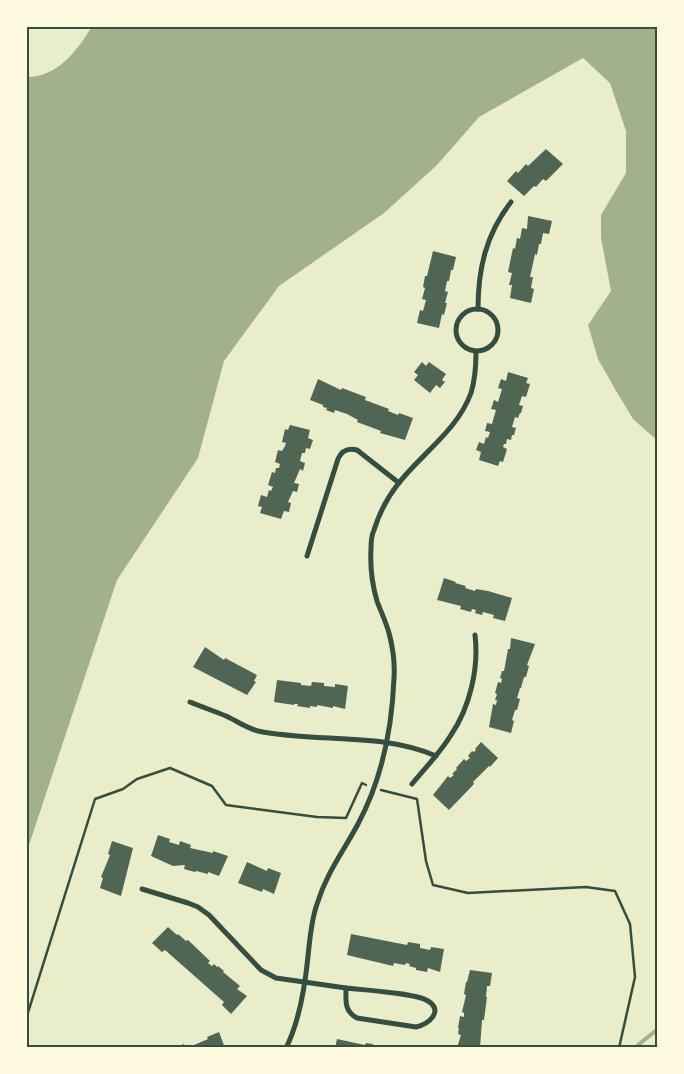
<svg xmlns="http://www.w3.org/2000/svg" width="684" height="1074" font-family="Roboto,sans-serif">
<style>
.water{fill:#a3b18a}
.lines{fill:none;stroke-linecap:round;stroke-linejoin:round}
.stream{stroke:#a3b18a;stroke-width:4}
.building{fill:#4f6655}
.path{stroke:#344e41;stroke-width:2.5}
.minor{stroke:#344e41;stroke-width:5}
.neatline{fill:none;stroke:#344e41;stroke-width:2}
</style>
<rect width="100%" height="100%" fill="#e9edc9"/>
<path class="water" d="M92 26H658V441L633 419 615 389 598 359 588 325 611 291 601 238V215L626 173V131L610 83 583 58 479 117 437 165 384 213 279 286 224 361 198 458 117 580 26 854V136C29 118 26 96 26 77 57 78 78 50 92 26Z"/>
<g class="lines">
<path class="stream" d="M637 1048 638 1045 658 1029"/>
</g>
<g class="building">
<path d="M546 149 563 164 546 181 543 179 536 187 534 186 524 196 507 181 516 171 518 173 526 164 528 166Z"/>
<path d="M528 216 552 221 549 234 543 233 541 244H539L537 255 535 254 530 277H533L531 288 534 289 531 303 510 298 512 285H509L512 273 508 272 513 248 515 249 517 238 520 239 522 228 527 229Z"/>
<path d="M433 251 456 257 453 270H451L449 281H447L445 291 448 292 445 303H447L444 315 442 314 439 328 417 323 420 310 423 311 426 300 422 299 425 288 423 287 425 276H427Z"/>
<path d="M422 362 426 366 429 362 446 374 442 380 445 382 440 388 436 385 430 393 414 380 418 375 414 372Z"/>
<path d="M508 372 528 378 526 383 530 384 526 397 522 396 519 405 523 406 521 413H520L518 418 515 417 512 427 516 428 514 435H512L511 440 507 439 506 444H504L503 447 507 449 503 462 500 461 498 466 479 460 481 452 476 450 479 442 484 444 486 437 488 438 490 432 485 431 487 423 492 424 496 410 491 409 494 400 498 402 502 389 498 388 501 379 506 381Z"/>
<path d="M318 379 341 390 342 388 366 397 365 400 389 409 388 411 398 415 399 413 413 418 405 440 380 433 381 431 357 422 358 420 347 414 335 410 334 413 326 410 327 408 323 407V405L310 400Z"/>
<path d="M290 425 310 430 308 438 313 440 310 449 306 448 305 453H302L300 461 305 463 303 471 300 469 294 483 299 484 297 492 293 491 288 502 291 503 289 512 284 511 281 519 260 513 262 507 258 506 261 495 267 497 269 490 271 491 273 487 268 485 272 472 275 473 276 468H279L280 464 275 462 278 450 282 451 285 446 286 443 282 442 285 429 288 430Z"/>
<path d="M444 578 456 582 455 583 466 586 465 588 475 591 476 589 488 591 512 598 505 621 493 618 494 615 483 612 482 615 475 613 476 610 472 609 471 612 460 609 461 606 437 600Z"/>
<path d="M511 638 535 644 527 665 529 666 526 677H524L521 688H520L517 698 520 699 517 710H515L512 720 514 721 511 733 489 727 493 704 496 705 497 700H495L497 694 495 693 498 682 501 683 502 679 500 678 502 671H504L508 649H510Z"/>
<path d="M205 647 224 660 225 658 257 675 254 681 256 682 247 695 193 667Z"/>
<path d="M277 680 301 683V685L311 686 312 682 324 683V686L335 687V684L348 686 345 709 333 706V708L317 705V707L310 706V708L297 706 298 704H294V705L274 702Z"/>
<path d="M481 742 498 758 490 767 489 766 473 782 474 784 449 810 433 795 448 776 450 778 454 775 452 774 457 769 456 768 464 759 466 761 470 758 468 756 472 751 474 752 476 750 475 749Z"/>
<path d="M158 835 170 839 169 842 179 845 180 841 191 845 190 848 213 853V851L228 856 219 876 208 872V874L196 871 195 872 184 869 185 865 173 866 151 856Z"/>
<path d="M112 841 133 848 121 896 100 888 103 878 101 877 110 855 108 854Z"/>
<path d="M247 862 267 871 268 868 281 873 274 894 263 889 262 892 238 883Z"/>
<path d="M168 927 177 935 178 934 186 941 188 940 210 961 208 963 212 966 214 964 217 967 218 966 224 971 223 972 240 986 237 989 247 996 231 1014 222 1005 224 1002 216 995 165 950 162 952 152 943Z"/>
<path d="M351 934 407 945 408 942 420 944V948L430 950 431 947 444 949 440 972 428 968 427 972 416 970V968L409 966 410 964 406 963 405 965 394 963 393 966 347 955Z"/>
<path d="M470 970 492 973 490 986H487L486 997H487L484 1020H482L480 1048H457L461 1035 458 1034 459 1028H458L460 1016 464 1017V1013L462 1012 466 995 464 994 466 982H467Z"/>
<path d="M219 1032 225 1048H187L208 1039 207 1037Z"/>
<path d="M337 1039 365 1045 366 1043 373 1044 372 1048H335Z"/>
<path d="M184 1044 186 1048H174Z"/>
</g>
<g class="lines">
<g class="path">
<path d="M381 790 417 799 426 861 433 885 468 893 586 887 615 891 630 924 635 977 619 1048"/>
<path d="M26 1019 95 799 123 789 137 779 170 768 212 786 226 805 317 817 346 818 362 783 366 785"/>
</g>
<g class="minor">
<circle cx="477" cy="330" r="21"/>
<path d="M478 309C478 269 486 234 511 202"/>
<path d="M307 556 338 459C342 450 348 448 357 450L399 483"/>
<path d="M190 702C202 707 214 711 226 716 237 721 246 728 258 731 315 743 382 732 436 756"/>
<path d="M412 784C425 768 440 753 451 735 470 707 479 668 475 635"/>
<path d="M142 889 188 903 198 907 209 915 261 970 276 978 346 988"/>
<path d="M346 988C363 990 415 993 428 1001 444 1011 429 1024 416 1027L357 1018C344 1011 346 1001 346 988Z"/>
<path d="M286 1048C300 1020 305 987 308 956 310 939 311 921 317 904 327 872 343 852 358 824 382 779 392 729 394 678 395 663 393 648 389 633 386 622 381 612 377 601 372 584 370 567 371 549 371 543 371 536 374 530 379 514 387 498 398 484 422 453 457 431 471 393 475 380 476 366 476 352"/>
</g>
</g>
<rect width="684" height="1074" fill="none" stroke="#fefae0" stroke-width="55"/>
<rect x="28" y="28" width="628" height="1018" class="neatline"/>
</svg>
